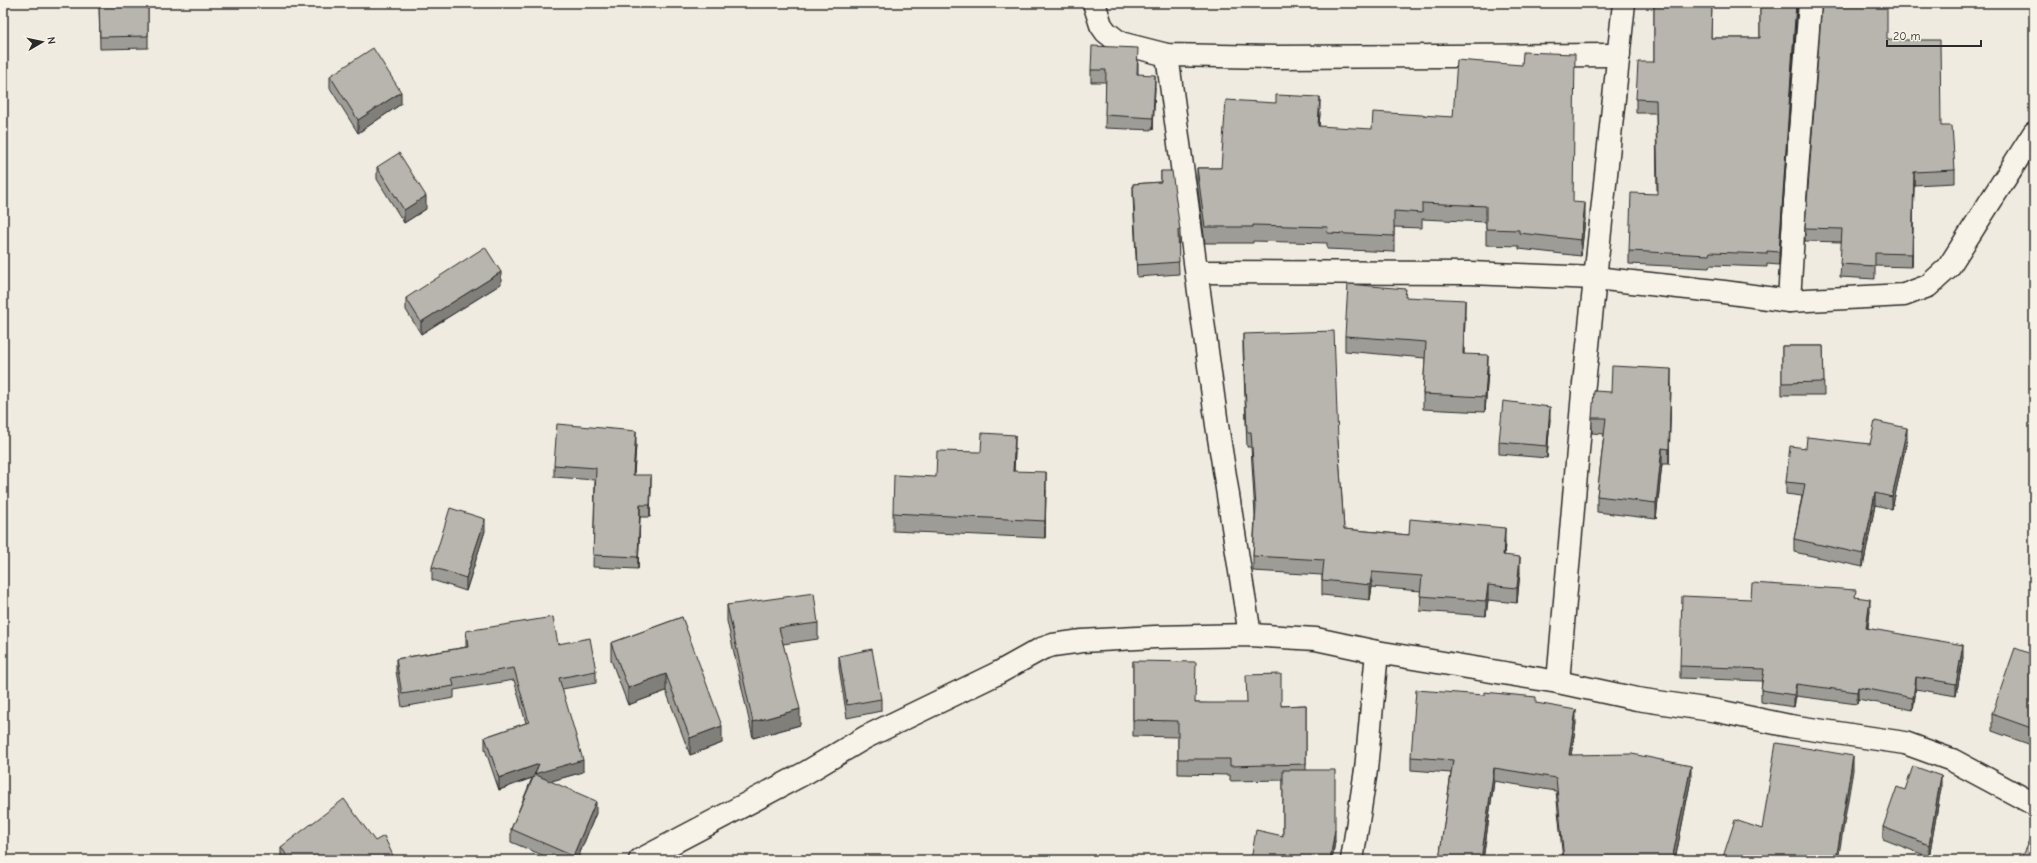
<svg xmlns="http://www.w3.org/2000/svg" width="2037" height="863" font-family="'Comic Neue',sans-serif">
<style>
.lines{fill:none;stroke-linecap:round;stroke-linejoin:round}
.minor-casing{stroke:#2b2b2b;stroke-width:25}
.minor{stroke:#f7f3e8;stroke-width:22}
.wall{fill:#9e9c96;stroke:#2b2b2b}
.shaded-wall{fill:#817f7a;stroke:#2b2b2b}
.building{fill:#b8b5ae;stroke:#2b2b2b}
</style>
<rect width="100%" height="100%" fill="#efebe0"/>
<filter id="ink" filterUnits="userSpaceOnUse"><feTurbulence type="fractalNoise" baseFrequency=".025" numOctaves="2"/><feDisplacementMap in="SourceGraphic" scale="8" xChannelSelector="R" yChannelSelector="G"/><feConvolveMatrix kernelMatrix="1 2 1 2 8 2 1 2 1" color-interpolation-filters="sRGB"/></filter>
<g filter="url(#ink)">
<g class="lines">
<g class="minor-casing">
<g id="minor">
<path d="M1094 3 1101 25 1106 32 1120 43 1167 55 1273 57 1619 55"/>
<path d="M1167 55 1217 425 1250 635"/>
<path d="M1197 272 1470 273 1595 278 1724 292 1789 301 1904 295 1928 286 1948 268 2034 133"/>
<path d="M1789 301 1796 183 1810 3"/>
<path d="M1558 682 1583 393 1624 3"/>
<path d="M640 860 807 772 866 737 998 673 1041 649 1053 645 1082 641 1155 637 1250 635 1316 639 1377 652 1558 682 1637 699 1718 711 1790 726 1905 743 1952 760 2034 804"/>
<path d="M1352 860 1366 770 1377 652"/>
</g>
</g>
<use href="#minor" class="minor"/>
</g>
<g class="wall">
<path d="M99 3H148V48L100 49Z"/>
<path d="M1654 3H1712L1711 38H1760V5L1715 3H1797L1779 265 1767 264V267L1710 265 1709 268 1629 264V251L1657 194 1656 113H1636V99L1654 62Z"/>
<path d="M1936 3H1962L1961 7Z"/>
<path d="M1860 4 1887 40 1941 126 1955 170V183L1914 185 1912 267 1875 266V279L1840 277 1842 242 1805 241V228Z"/>
<path d="M1138 61V74L1155 87 1153 130 1105 128 1106 82H1091V70Z"/>
<path d="M330 76 401 104 358 133 330 88Z"/>
<path d="M1320 113 1319 126 1573 202 1585 219 1581 256 1519 249V246L1486 245V222L1422 219V228L1394 227V252L1327 249V243L1253 241V243H1205L1197 183V168H1221Z"/>
<path d="M377 167 426 209 404 223 377 179Z"/>
<path d="M1161 171 1180 230V243H1178L1179 274 1137 277 1133 196V184L1161 182Z"/>
<path d="M501 284 421 334 406 310V298Z"/>
<path d="M1406 297 1465 316 1464 354 1488 370 1485 412 1423 409V394L1425 358 1345 351V336Z"/>
<path d="M1243 334 1338 440 1344 529 1409 535 1505 543 1504 555 1520 572 1517 603 1488 600 1486 616 1420 611 1421 591 1372 587 1370 600 1322 595V575L1253 571V556L1255 515 1251 447H1247L1243 349Z"/>
<path d="M1782 346H1823L1824 395H1782Z"/>
<path d="M1671 384 1669 464H1662L1656 519 1597 512V496L1604 434 1592 433V418L1611 392Z"/>
<path d="M1550 419 1547 458 1499 454V442Z"/>
<path d="M1907 440 1892 509 1875 505 1863 567 1794 552V539L1802 496 1786 494V482L1806 448 1870 444Z"/>
<path d="M636 444 634 475 651 488 650 517H640L638 569 593 567 595 480 554 477V465Z"/>
<path d="M981 452H1015L1014 471 1046 490 1045 538 893 531V513L936 477Z"/>
<path d="M485 531 466 591 432 580V567Z"/>
<path d="M1856 597 1870 611 1868 628 1963 657 1956 696 1916 689 1913 710 1858 699 1857 704 1796 696 1794 707 1761 702V690L1762 681 1680 678V666L1751 599Z"/>
<path d="M727 605 818 623V639L783 644 800 725 753 738 727 621Z"/>
<path d="M682 617 722 743 690 755 666 691 628 705 611 660V643Z"/>
<path d="M466 631 558 644 596 671V683L562 689 583 772 551 781 596 813 577 860H554L511 842V829L532 778 499 790 485 749V737L526 723 514 680 454 690V698L402 707 396 671V659L466 647Z"/>
<path d="M2034 655V746L1992 731V714Z"/>
<path d="M839 656 881 699V711L847 718 839 668Z"/>
<path d="M1133 661 1196 703 1281 706 1306 705V770L1335 841 1332 860H1251L1283 836V780L1230 781V775L1178 774V737L1133 736Z"/>
<path d="M1536 703 1576 723 1571 755 1691 779 1675 860H1563L1556 791 1494 781 1483 860H1439L1451 773 1411 770V757Z"/>
<path d="M1941 788 1929 857 1883 839V827L1905 790Z"/>
<path d="M375 841 395 860H281V847Z"/>
</g>
<g class="shaded-wall">
<path d="M1796 3H1797V6L1779 265V252Z"/>
<path d="M1155 75V87L1153 130V118Z"/>
<path d="M401 92V104L358 133V120Z"/>
<path d="M1320 97V113L1318 142V126Z"/>
<path d="M1914 172V185L1912 267V254Z"/>
<path d="M426 196V209L404 223V210Z"/>
<path d="M1585 203V219L1581 256V240Z"/>
<path d="M501 272V284L421 334V322Z"/>
<path d="M1465 300V316L1463 370V354Z"/>
<path d="M1488 355V370L1485 412V397Z"/>
<path d="M1671 369V384L1669 464V449Z"/>
<path d="M1550 407V419L1547 458V446Z"/>
<path d="M1907 428V440L1892 509V497Z"/>
<path d="M636 431V444L633 487V475Z"/>
<path d="M1015 435V452L1013 488V471Z"/>
<path d="M1662 448V464L1656 519V503Z"/>
<path d="M1046 472V490L1045 538V521Z"/>
<path d="M651 475V488L650 517V505Z"/>
<path d="M1875 493V505L1863 567V554Z"/>
<path d="M640 505V517L638 569V557Z"/>
<path d="M485 519V531L466 591V578Z"/>
<path d="M1505 528V543L1503 570V555Z"/>
<path d="M1520 557V572L1517 603V588Z"/>
<path d="M1372 572V587L1370 600V585Z"/>
<path d="M1488 585V600L1486 616V601Z"/>
<path d="M1870 599V611L1866 640V628Z"/>
<path d="M1963 645V657L1956 696V684Z"/>
<path d="M666 674V691L628 705V688Z"/>
<path d="M1916 677V689L1913 710V698Z"/>
<path d="M1796 684V696L1794 707V695Z"/>
<path d="M1858 687V699L1857 704V692Z"/>
<path d="M800 709V725L753 738V722Z"/>
<path d="M1576 710V723L1569 768V755Z"/>
<path d="M722 726V743L690 755V738Z"/>
<path d="M1853 756V770L1838 860H1836Z"/>
<path d="M583 760V772L534 786V777L499 790V778L539 764Z"/>
<path d="M1691 766V779L1675 860H1672Z"/>
<path d="M1494 768V781L1483 860H1481Z"/>
<path d="M1941 776V788L1929 857V845Z"/>
<path d="M596 801V813L577 860H573V856Z"/>
<path d="M1335 829V841L1332 860H1330Z"/>
</g>
<g class="building">
<path d="M99 3H148V36L100 37Z"/>
<path d="M1654 3H1712L1711 38H1760V3H1796L1779 252 1767 251V254L1710 252 1709 255 1629 251 1631 193 1658 194 1656 100 1636 99 1638 62H1654Z"/>
<path d="M1822 3H1836L1860 4V3H1887V40H1940L1941 126H1952L1955 170 1914 172 1912 254 1875 253V266L1840 264 1842 229 1805 228Z"/>
<path d="M1092 46 1138 48 1137 74 1155 75 1153 118 1105 115 1106 70H1091Z"/>
<path d="M373 48 401 92 358 120 330 76Z"/>
<path d="M1523 52 1575 54 1573 202 1585 203 1581 240 1519 233V230L1486 229V206L1422 203V213L1394 211V236L1327 233 1328 227 1253 225V227H1205L1197 168H1221L1226 100 1276 103V95L1320 97 1318 126 1372 129 1373 112 1453 117 1457 60 1522 65Z"/>
<path d="M399 153 426 196 404 210 377 167Z"/>
<path d="M1161 171H1172L1180 230H1178L1179 262 1137 265 1133 184 1161 182Z"/>
<path d="M485 247 501 272 421 322 406 298Z"/>
<path d="M1348 284 1406 289 1405 297 1465 300 1463 354 1488 355 1485 397 1423 394 1426 342 1345 336Z"/>
<path d="M1334 331 1338 440 1344 529 1409 535 1410 519 1505 528 1503 555 1520 557 1517 588 1488 585 1486 601 1420 596 1422 576 1372 572 1370 585 1322 580 1324 560 1253 556 1256 507 1251 432H1247L1243 334Z"/>
<path d="M1782 346H1823L1824 382 1782 383Z"/>
<path d="M1612 366 1671 369 1669 449 1662 448 1656 503 1597 496 1606 418H1592L1594 391 1611 392Z"/>
<path d="M1503 401 1550 407 1547 446 1499 442Z"/>
<path d="M1875 421 1907 428 1892 497 1875 493 1863 554 1794 539 1805 484 1786 482 1790 446 1806 448 1807 437 1870 444Z"/>
<path d="M557 424 636 431 633 475H651L650 505H640L638 557 593 555 596 468 554 465Z"/>
<path d="M982 433 1015 435 1013 471 1046 472 1045 521 893 513 894 475 936 477 937 451 981 452Z"/>
<path d="M450 508 485 519 466 578 432 567Z"/>
<path d="M1752 583 1856 590 1855 597 1870 599 1866 628 1963 645 1956 684 1916 677 1913 698 1858 687 1857 692 1796 684 1794 695 1761 690 1764 669 1680 666 1682 596 1751 599Z"/>
<path d="M814 593 818 623 779 628 800 709 753 722 727 605Z"/>
<path d="M553 617 558 644 590 638 596 671 559 678 583 760 534 774 596 801 573 856 511 829 539 764 499 778 485 737 529 722 514 668 452 678 454 686 402 694 396 659 468 647 466 631Z"/>
<path d="M682 617 722 726 690 738 666 674 628 688 611 643Z"/>
<path d="M2015 648 2034 655V729L1992 714Z"/>
<path d="M872 649 881 699 847 705 839 656Z"/>
<path d="M1133 661 1196 662 1195 703H1247L1246 675 1281 674V706L1306 705V764L1230 766V759H1178V721L1133 720Z"/>
<path d="M1416 690 1484 695V692L1536 697V703L1576 710 1569 755 1632 754 1691 766 1672 860H1564L1556 778 1494 768 1481 860H1484H1439L1453 760 1411 757Z"/>
<path d="M1776 743 1853 756 1836 860H1722L1735 820 1762 829Z"/>
<path d="M1913 766 1941 776 1929 845 1883 827 1897 787 1905 790Z"/>
<path d="M1283 770H1335V829L1330 860H1251L1256 830 1283 836Z"/>
<path d="M344 799 375 841 384 836 395 860H290L281 847Z"/>
<path d="M2032 834 2034 836V860H2020Z"/>
</g>
</g>
<rect width="2037" height="863" fill="none" stroke="#f7f3e8" stroke-width="16"/>
<rect x="8" y="8" width="2021" height="847" fill="none" stroke="#2b2b2b" stroke-width="1.5" filter="url(#ink)"/>
<g transform="translate(42 42) rotate(81)" stroke="#f7f3e8" stroke-width="3" paint-order="stroke">
<path d="M0-3L7 15L0 10L-7 15Z" fill="#2b2b2b"/>
<text y="-6" font-size="11" font-weight="bold" text-anchor="middle" fill="#2b2b2b">N</text>
</g>
<path d="M1887 40v6h94v-6" fill="none" stroke="#2b2b2b" stroke-width="2"/>
<text x="1893" y="40" font-size="12" fill="#2b2b2b" stroke="#f7f3e8" stroke-width="3" paint-order="stroke">20 m</text>
</svg>
